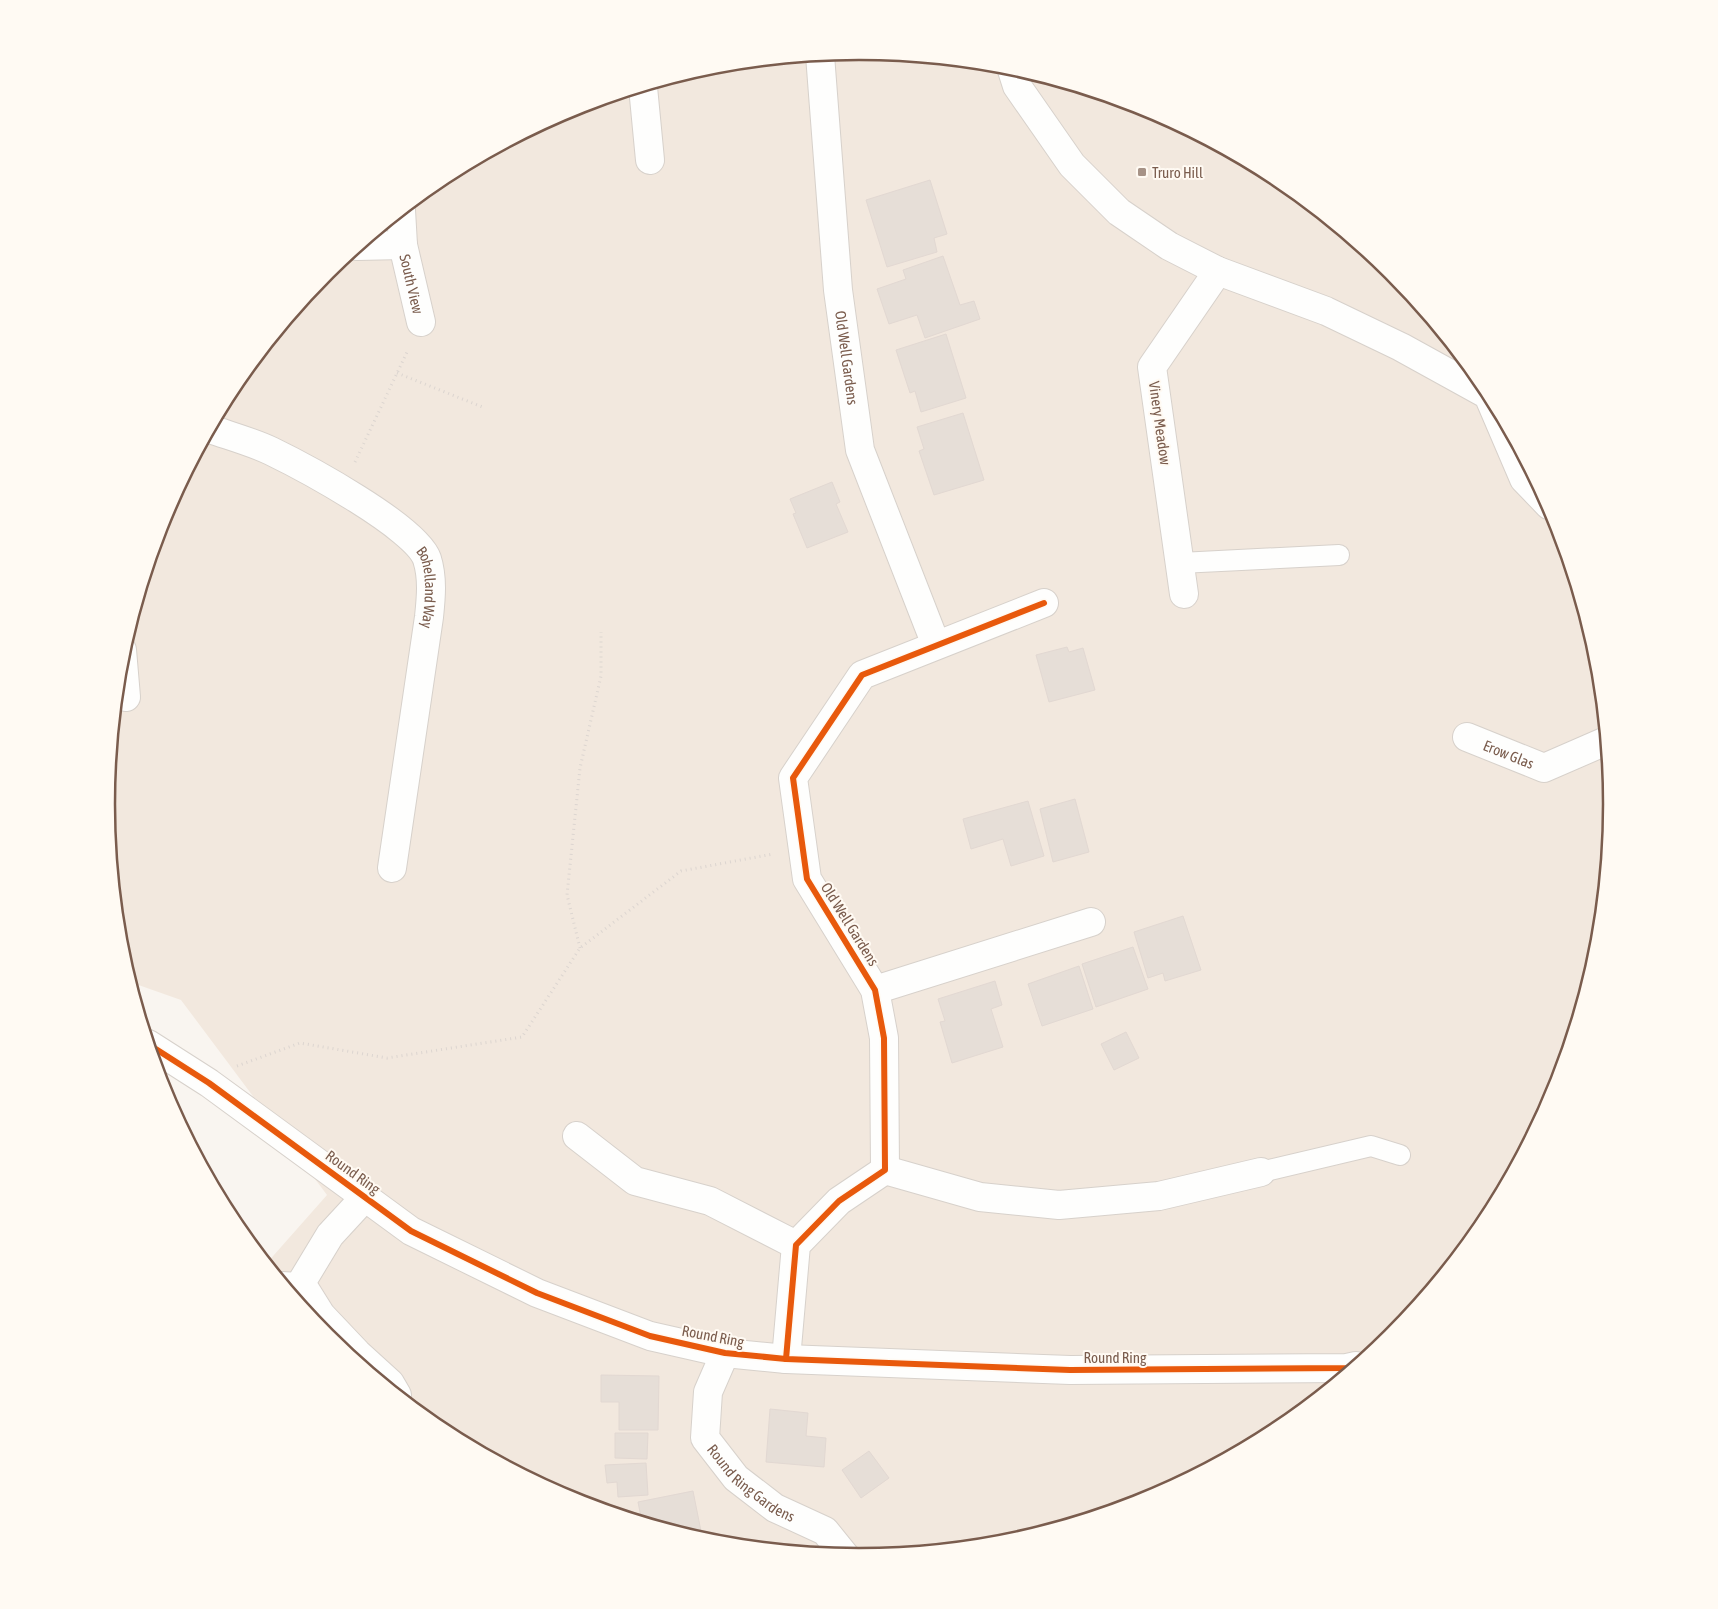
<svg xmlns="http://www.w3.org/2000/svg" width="1718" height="1609" font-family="'Asap Condensed',sans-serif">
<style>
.residential{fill:#f2e8de}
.building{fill:#e6ded7;stroke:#e2d8d2}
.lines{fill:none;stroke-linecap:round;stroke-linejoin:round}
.service-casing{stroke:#d7d1cb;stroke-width:22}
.minor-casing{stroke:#d7d1cb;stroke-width:30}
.path{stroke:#dcd5d0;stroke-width:3;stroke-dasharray:1 4;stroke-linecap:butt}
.service{stroke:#fefefd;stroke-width:20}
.minor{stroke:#fefefd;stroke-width:28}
.cycleway-casing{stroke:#fffaf3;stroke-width:9}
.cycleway{stroke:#e8590c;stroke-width:6}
.poi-dot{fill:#a69286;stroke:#fffaf3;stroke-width:2}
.labels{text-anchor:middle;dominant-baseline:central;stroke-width:4;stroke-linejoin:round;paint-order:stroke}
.poi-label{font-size:15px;fill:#7a5c4d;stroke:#fffaf3;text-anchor:start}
.street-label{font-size:15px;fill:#7a5c4d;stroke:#fffaf3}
.rim{fill:none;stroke:#7a5c4d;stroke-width:2.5}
</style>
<rect width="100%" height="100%" fill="#f9f5f0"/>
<path class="residential" d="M859 51 1006 66 1148 109 1278 178 1392 272 1485 386 1555 517 1598 658 1612 805 1598 952 1555 1093 1485 1223 1391 1337 1277 1431 1147 1501 1006 1543 859 1558 712 1543 570 1500 440 1431 326 1337 266 1264 327 1195 181 1000 130 982 120 951 106 804 120 657 163 516 233 386 327 272 441 178 571 108 712 66Z"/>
<g class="building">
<path d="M930 180 947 234 934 238 937 252 887 267 866 200Z"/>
<path d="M943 256 960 305 974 301 980 319 925 338 917 315 889 324 877 289 906 279 903 270Z"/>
<path d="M946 334 966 398 921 412 915 391 910 393 896 350Z"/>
<path d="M963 413 984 480 934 495 919 451 924 449 917 427Z"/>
<path d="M832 482 840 502 836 504 848 532 807 548 793 514 796 513 790 499Z"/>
<path d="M1067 647 1069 652 1083 648 1095 690 1049 702 1036 655Z"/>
<path d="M1075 799 1089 852 1053 862 1040 809Z"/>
<path d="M1028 801 1044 856 1011 866 1003 839 971 849 963 819Z"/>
<path d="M1183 916 1201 970 1165 981 1163 973 1148 978 1134 932Z"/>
<path d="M1133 947 1148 989 1096 1007 1082 964Z"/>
<path d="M1079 966 1093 1009 1042 1026 1028 984Z"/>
<path d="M995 981 1002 1005 991 1009 1003 1047 952 1063 940 1022 945 1021 938 999Z"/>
<path d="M1126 1032 1139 1058 1114 1070 1101 1044Z"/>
<path d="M601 1375 659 1376 658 1430H619V1402H601Z"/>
<path d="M770 1409 808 1413 806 1436 826 1438 824 1467 766 1462Z"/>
<path d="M615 1433H648L647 1459 615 1458Z"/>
<path d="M869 1451 889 1478 861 1498 842 1470Z"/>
<path d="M646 1463 648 1495 618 1497 617 1482 607 1483 605 1465Z"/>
<path d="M693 1491 703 1541 642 1522 638 1502Z"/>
</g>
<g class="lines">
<g class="service-casing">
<g id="service">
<path d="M1180 563 1339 555"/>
<path d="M1261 1172 1371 1146 1400 1155"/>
<path d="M281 1282 301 1283"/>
</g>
</g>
<g class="minor-casing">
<g id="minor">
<path id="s1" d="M820 55 838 290 860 450 936 645"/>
<path d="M1011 67 1017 86 1072 165 1119 212 1169 246 1218 271 1326 311 1401 347 1488 395 1524 479 1549 505"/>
<path d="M643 87 650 160"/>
<path id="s2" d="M401 210 403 245 421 322"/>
<path d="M357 246 403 245"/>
<path id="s3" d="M210 429C230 436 252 442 271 451 304 467 416 527 427 559 433 578 431 598 429 617L392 868"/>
<path d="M1184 594 1152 367 1218 271"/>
<path d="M122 650 126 697"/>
<path id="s4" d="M1467 737 1544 768 1606 741"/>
<path d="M875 990 1091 922"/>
<path d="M148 1044 209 1083 411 1231 537 1293 650 1336 725 1353 786 1359 1070 1370 1347 1368 1356 1366"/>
<path d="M577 1136 635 1181 710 1201 796 1245"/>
<path d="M885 1170 980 1197 1059 1205 1159 1196 1261 1172"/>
<path d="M366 1196 330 1235 301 1283 321 1315 357 1353 390 1383 397 1395"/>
<path id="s5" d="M725 1353 708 1392 705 1438 736 1478 775 1508 825 1531 846 1557"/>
<path d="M786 1359 796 1245 839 1201 885 1170 884 1038 875 990 807 879 793 778 862 675 1044 603"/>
</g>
</g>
<g class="path">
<path d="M397 373 485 408"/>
<path d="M355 462 408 350"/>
<path d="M580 948 567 895 580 768 601 676V632"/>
<path d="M237 1066 300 1043 387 1058 522 1037 580 948 681 871 773 854"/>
</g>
<use href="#service" class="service"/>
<use href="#minor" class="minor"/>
<g class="cycleway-casing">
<g id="cycleway">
<path d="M148 1044 209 1083 411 1231 537 1293 650 1336 725 1353 786 1359 1070 1370 1347 1368 1356 1366"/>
<path d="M786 1359 796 1245 839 1201 885 1170 884 1038 875 990 807 879 793 778 862 675 1044 603"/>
</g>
</g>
<use href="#cycleway" class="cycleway"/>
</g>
<rect class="poi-dot" x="1137" y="167" width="10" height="10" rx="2.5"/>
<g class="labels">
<g class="poi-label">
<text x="1152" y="172">Truro Hill</text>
</g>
<g class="street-label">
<text stroke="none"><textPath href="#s2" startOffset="75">South View</textPath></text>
<text stroke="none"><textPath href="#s1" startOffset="304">Old Well Gardens</textPath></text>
<text transform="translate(1160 423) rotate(82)">Vinery Meadow</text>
<text stroke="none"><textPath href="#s3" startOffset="285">Bohelland Way</textPath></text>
<text stroke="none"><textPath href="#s4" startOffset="45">Erow Glas</textPath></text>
<text transform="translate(850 924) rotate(58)">Old Well Gardens</text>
<text transform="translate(353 1172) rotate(36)">Round Ring</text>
<text transform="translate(713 1336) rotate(11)">Round Ring</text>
<text x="1115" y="1357">Round Ring</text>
<text stroke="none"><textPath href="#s5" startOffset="154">Round Ring Gardens</textPath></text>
</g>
</g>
<path d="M0 0H1718V1609H0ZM115 804a744 744 0 1 1 1488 0a744 744 0 1 1-1488 0Z" fill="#fffaf3" fill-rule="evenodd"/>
<path class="rim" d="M115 804a744 744 0 1 1 1488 0a744 744 0 1 1-1488 0Z"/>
</svg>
